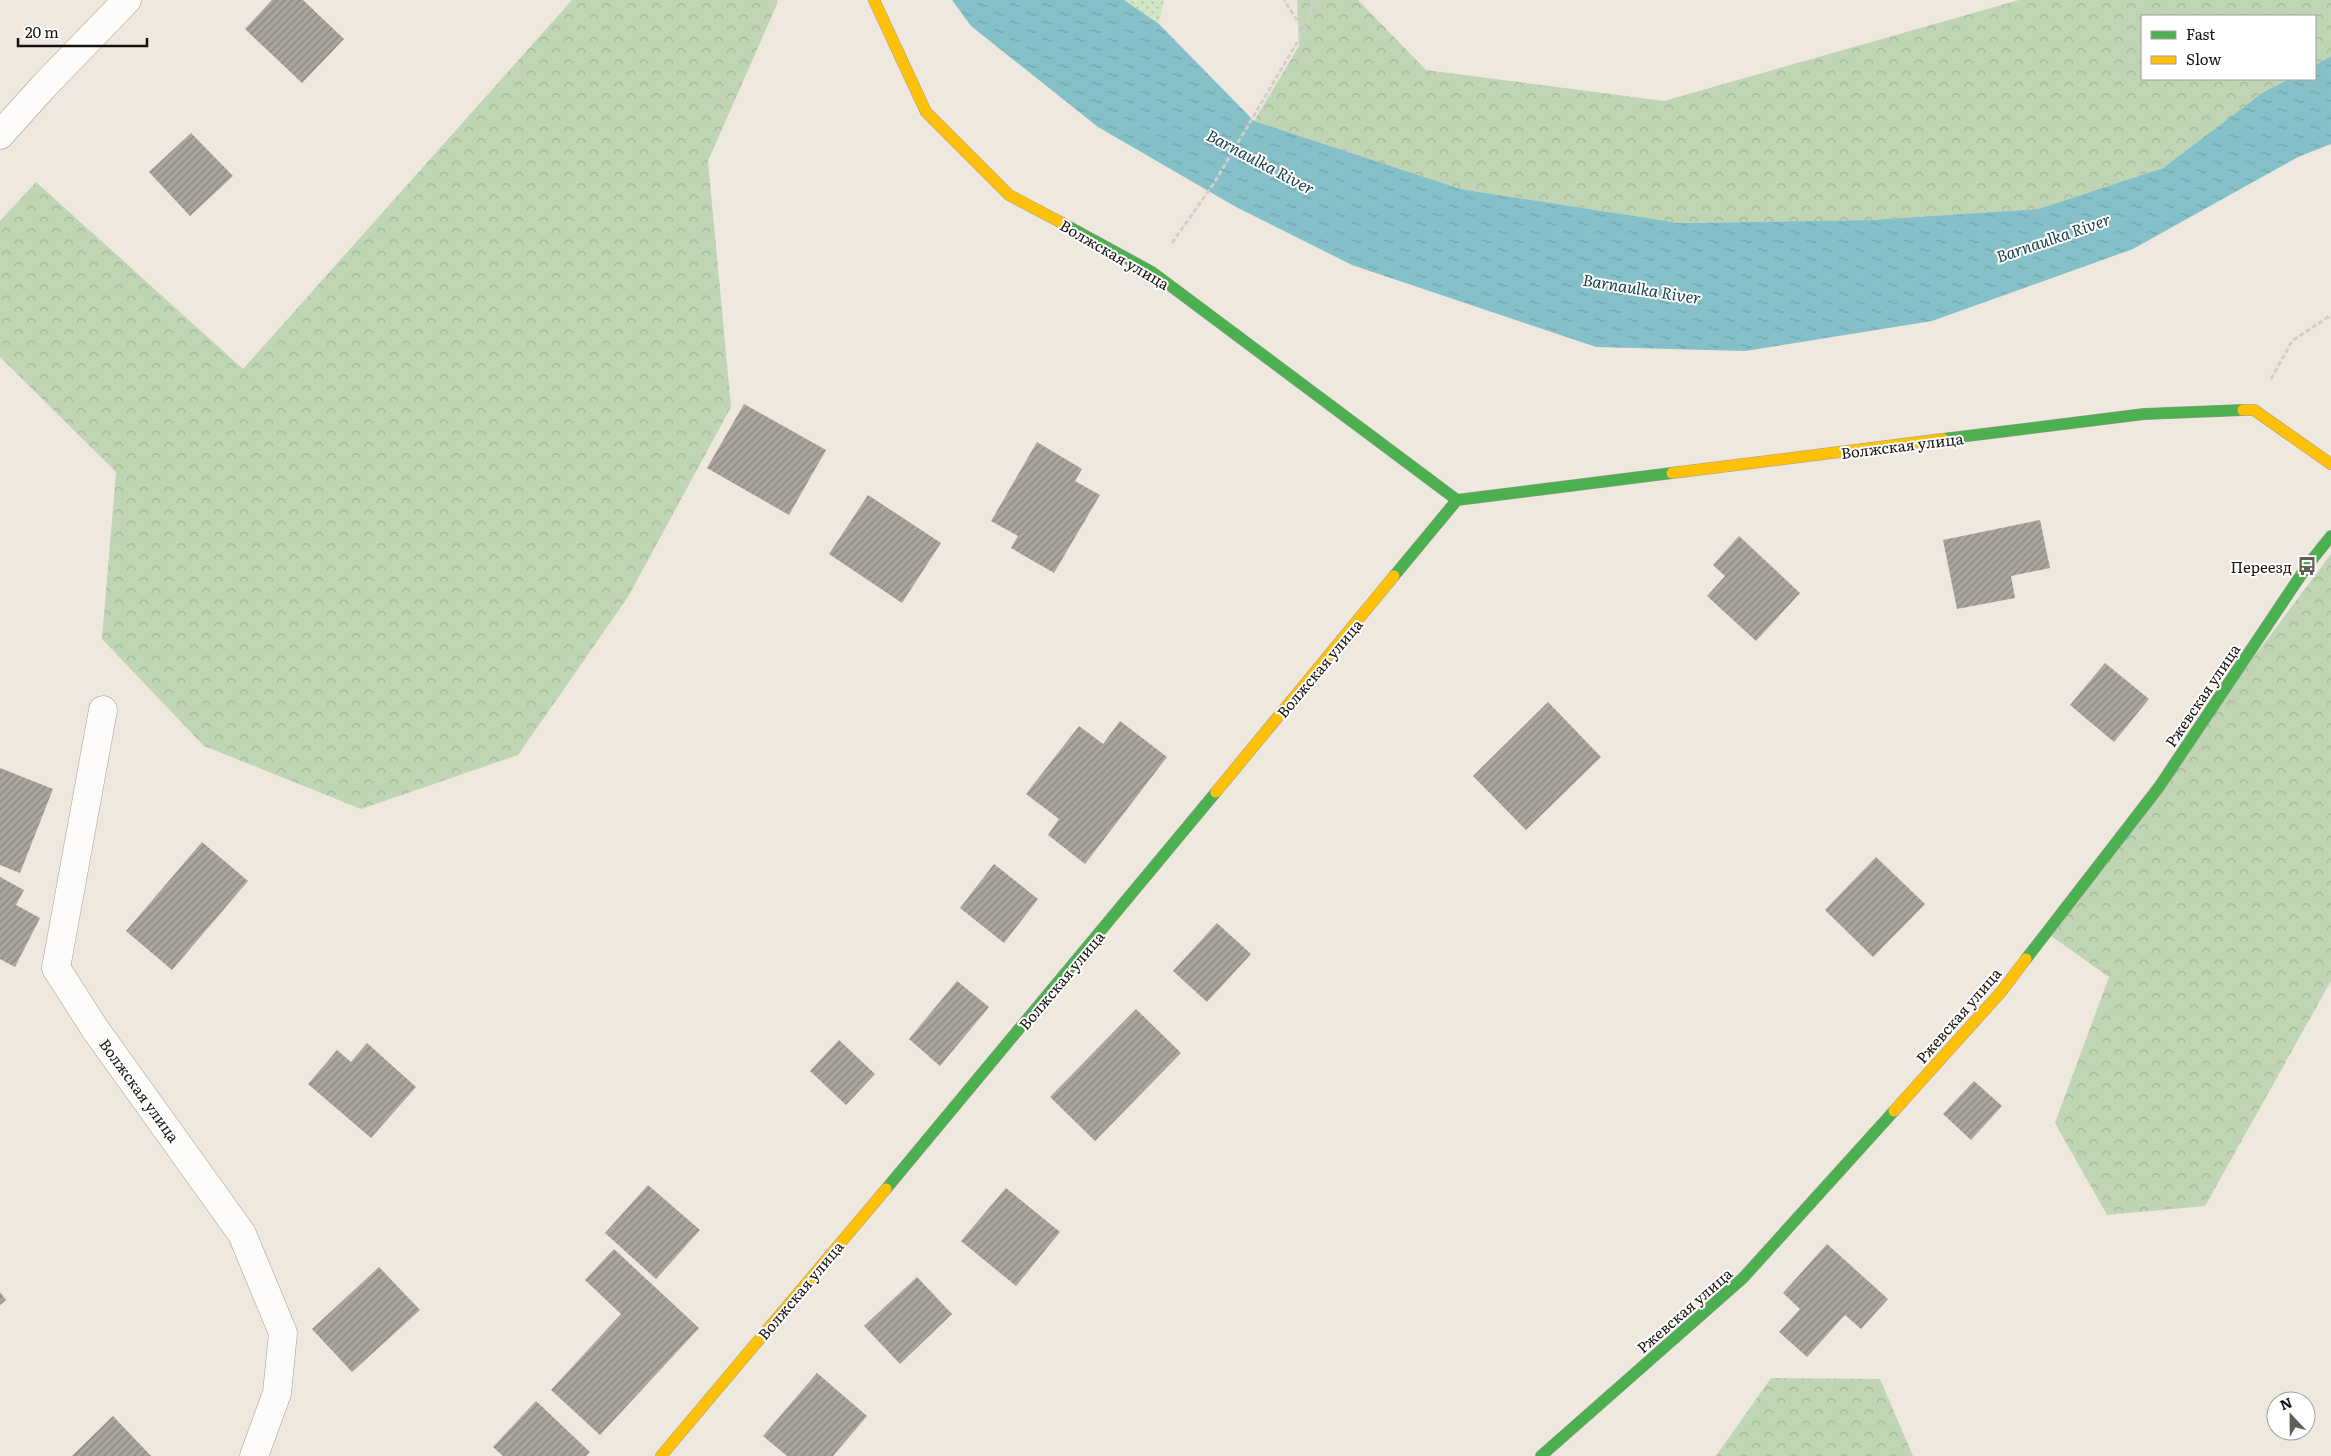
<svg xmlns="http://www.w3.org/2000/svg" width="2331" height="1456" font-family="Literata,serif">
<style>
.grass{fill:url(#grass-dots)}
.forest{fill:url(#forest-crowns)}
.water{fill:url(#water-ripples)}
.building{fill:url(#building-hatch)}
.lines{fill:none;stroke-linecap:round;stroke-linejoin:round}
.street-casing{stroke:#a19c96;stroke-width:29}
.fast-casing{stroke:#a19c96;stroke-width:12}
.slow-casing{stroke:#a19c96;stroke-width:12}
.path{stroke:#d1cfcd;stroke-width:3;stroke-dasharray:5 2.5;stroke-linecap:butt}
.street{stroke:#fdfcfa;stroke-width:28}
.fast{stroke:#4caf50;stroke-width:11}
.slow{stroke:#ffc107;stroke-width:11}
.labels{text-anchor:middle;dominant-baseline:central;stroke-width:4;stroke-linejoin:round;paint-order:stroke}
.street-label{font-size:15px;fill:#17120d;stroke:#fff}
.poi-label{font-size:15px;fill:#17120d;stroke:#fff;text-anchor:end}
.water-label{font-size:16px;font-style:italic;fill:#194249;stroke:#fff}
</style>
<defs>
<pattern id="grass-dots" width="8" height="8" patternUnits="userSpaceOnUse" patternTransform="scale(1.25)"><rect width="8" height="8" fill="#d1e6c5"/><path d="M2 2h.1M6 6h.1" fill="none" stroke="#b3c4a8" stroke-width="1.8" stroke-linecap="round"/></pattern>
<pattern id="forest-crowns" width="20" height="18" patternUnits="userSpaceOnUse" patternTransform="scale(1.25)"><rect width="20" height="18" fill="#c0d5b4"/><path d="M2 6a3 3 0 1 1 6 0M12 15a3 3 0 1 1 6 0" fill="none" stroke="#a4b69a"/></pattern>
<pattern id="water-ripples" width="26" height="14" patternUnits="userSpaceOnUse" patternTransform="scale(1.25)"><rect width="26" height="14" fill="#85c0c8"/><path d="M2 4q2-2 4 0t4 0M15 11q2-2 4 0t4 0" fill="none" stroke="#72a4ab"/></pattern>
<pattern id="building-hatch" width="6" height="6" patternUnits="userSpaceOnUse" patternTransform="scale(1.25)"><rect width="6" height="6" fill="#aaa59f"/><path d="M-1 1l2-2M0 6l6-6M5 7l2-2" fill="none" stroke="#898580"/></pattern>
</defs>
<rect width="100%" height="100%" fill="#efe8df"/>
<path class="grass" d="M1124 0H1164L1159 24Z"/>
<g class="forest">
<path d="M572 0H777L778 2 708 161 731 407 628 597 518 755 361 809 204 746 102 639 116 472 0 357V221L36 182 243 369Z"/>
<path d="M1297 0H1358L1426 70 1664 101 2019 0H2331V56L2315 65V16H2142V79H2289L2262 93 2163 168 2038 209 1870 220 1679 223 1461 189 1254 121 1299 46Z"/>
<path d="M2331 554V981L2205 1206 2107 1215 2055 1123 2109 977 2047 933Z"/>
<path d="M1771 1378 1880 1379 1913 1456H1716Z"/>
</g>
<path class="water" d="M952 0H1124L1159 24 1254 121 1461 189 1679 223 1870 220 2038 209 2163 168 2262 93 2289 79H2315V65L2331 56V144L2298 157 2133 249 1932 321 1745 351 1596 347 1352 265 1236 207 1098 127 971 26Z"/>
<g class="building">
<path d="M272 0H303L344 39 302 83 245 29Z"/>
<path d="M191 133 233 176 190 216 149 172Z"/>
<path d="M744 404 826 450 789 515 707 468Z"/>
<path d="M1037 442 1082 469 1075 481 1100 495 1054 573 1011 548 1018 536 991 521Z"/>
<path d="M868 495 941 543 902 603 829 554Z"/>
<path d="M2040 520 2050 568 2011 576 2015 598 1957 609 1943 540Z"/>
<path d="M1739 536 1800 593 1756 641 1707 596 1725 576 1713 565Z"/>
<path d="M2105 663 2149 699 2114 742 2070 705Z"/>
<path d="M1548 702 1601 757 1526 830 1473 776Z"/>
<path d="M1120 721 1167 757 1085 864 1048 835 1059 819 1026 794 1079 726 1103 744Z"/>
<path d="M0 768 53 789 20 873 0 865Z"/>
<path d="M202 842 248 881 172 970 126 931Z"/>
<path d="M1876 857 1925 904 1873 957 1825 910Z"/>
<path d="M994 864 1038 899 1004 943 960 908Z"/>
<path d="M0 877 24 890 16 905 40 918 15 967 0 959Z"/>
<path d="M1217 923 1251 954 1207 1002 1173 971Z"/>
<path d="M957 981 989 1007 940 1066 909 1039Z"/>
<path d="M1136 1009 1181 1053 1095 1141 1050 1097Z"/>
<path d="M839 1040 875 1074 846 1105 810 1071Z"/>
<path d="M367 1043 416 1087 371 1138 308 1084 337 1050 351 1062Z"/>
<path d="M1974 1081 2002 1106 1971 1140 1943 1114Z"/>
<path d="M648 1185 700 1230 656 1279 605 1233Z"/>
<path d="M1006 1188 1060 1232 1016 1286 961 1241Z"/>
<path d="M1827 1244 1888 1299 1861 1329 1845 1315 1807 1357 1779 1332 1800 1309 1783 1293Z"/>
<path d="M614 1249 699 1328 600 1435 551 1390 621 1314 585 1280Z"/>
<path d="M379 1267 420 1310 352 1372 312 1329Z"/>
<path d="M917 1277 952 1314 900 1364 864 1326Z"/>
<path d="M0 1292 6 1300 0 1305Z"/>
<path d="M817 1373 867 1416 833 1456H787L763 1436Z"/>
<path d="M536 1401 590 1452 586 1456H503L493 1447Z"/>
<path d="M113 1416 151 1456H72Z"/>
</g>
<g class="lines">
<g class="street-casing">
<g id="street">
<path d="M0 135 43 87 127 0"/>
<path d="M103 710 56 968 95 1029 242 1234 283 1333 277 1393 254 1456"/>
</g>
</g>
<g class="fast-casing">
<g id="fast">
<path d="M1062 223 1152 272 1457 500 1672 473"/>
<path d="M1943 439 2144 414 2243 410"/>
<path d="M1394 576 1457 500"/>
<path d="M2026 959 2159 787 2307 566 2331 536"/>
<path d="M886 1189 1216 792"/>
<path d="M1541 1456 1743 1278 1894 1111"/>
</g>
</g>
<g class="slow-casing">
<g id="slow">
<path d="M874 0 926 112 1009 195 1062 223"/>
<path d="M2243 410H2254L2331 464"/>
<path d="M1672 473 1943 439"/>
<path d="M1216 792 1394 576"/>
<path d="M1894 1111 2001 992 2026 959"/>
<path d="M661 1456 886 1189"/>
</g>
</g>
<g class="path">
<path d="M1304 31 1313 0"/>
<path d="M1172 243 1214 183 1304 31 1284 0"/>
<path d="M2271 379 2292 341 2331 315"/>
</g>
<use href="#street" class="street"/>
<use href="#fast" class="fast"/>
<use href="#slow" class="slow"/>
</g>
<defs>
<g id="bus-bare" transform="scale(1.5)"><path d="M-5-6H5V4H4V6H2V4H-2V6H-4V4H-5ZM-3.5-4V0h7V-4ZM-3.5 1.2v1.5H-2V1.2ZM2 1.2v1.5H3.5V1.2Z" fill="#635d56" stroke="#fff" stroke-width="2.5" paint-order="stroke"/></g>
</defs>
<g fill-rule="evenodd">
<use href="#bus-bare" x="2307" y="566"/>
</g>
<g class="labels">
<g class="street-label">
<text transform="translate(1115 254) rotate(30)">Волжская улица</text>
<text transform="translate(1902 445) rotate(-7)">Волжская улица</text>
<text transform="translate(1319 668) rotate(-50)">Волжская улица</text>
<text transform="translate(2202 695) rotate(-56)">Ржевская улица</text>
<text transform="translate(1061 980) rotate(-50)">Волжская улица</text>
<text transform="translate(1958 1015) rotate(-49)">Ржевская улица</text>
<text transform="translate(140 1090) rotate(54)">Волжская улица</text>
<text transform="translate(800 1290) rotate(-50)">Волжская улица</text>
<text transform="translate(1684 1310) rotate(-41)">Ржевская улица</text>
</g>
<g class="poi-label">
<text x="2292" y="566">Переезд</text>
</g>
<g class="water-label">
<text transform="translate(1261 161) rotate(28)">Barnaulka River</text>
<text transform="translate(2053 237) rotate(-19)">Barnaulka River</text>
<text transform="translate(1642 288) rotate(9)">Barnaulka River</text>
</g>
</g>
<rect x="2141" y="15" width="175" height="65" fill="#ffffff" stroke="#a2a09e"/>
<rect x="2151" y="31" width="25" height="8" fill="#4caf50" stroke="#a2a09e"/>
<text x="2186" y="40" font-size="15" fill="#17120d">Fast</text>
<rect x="2151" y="56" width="25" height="8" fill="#ffc107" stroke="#a2a09e"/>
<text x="2186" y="65" font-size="15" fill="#17120d">Slow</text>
<g transform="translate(2291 1416) rotate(338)"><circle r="24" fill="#ffffff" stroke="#a2a09e"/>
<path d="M0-4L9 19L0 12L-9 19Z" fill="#635d56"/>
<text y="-8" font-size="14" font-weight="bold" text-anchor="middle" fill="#17120d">N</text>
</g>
<path d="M18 38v8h129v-8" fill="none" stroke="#17120d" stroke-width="2.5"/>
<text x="25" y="38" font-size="15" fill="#17120d" stroke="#ffffff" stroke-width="4" paint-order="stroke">20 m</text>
</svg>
